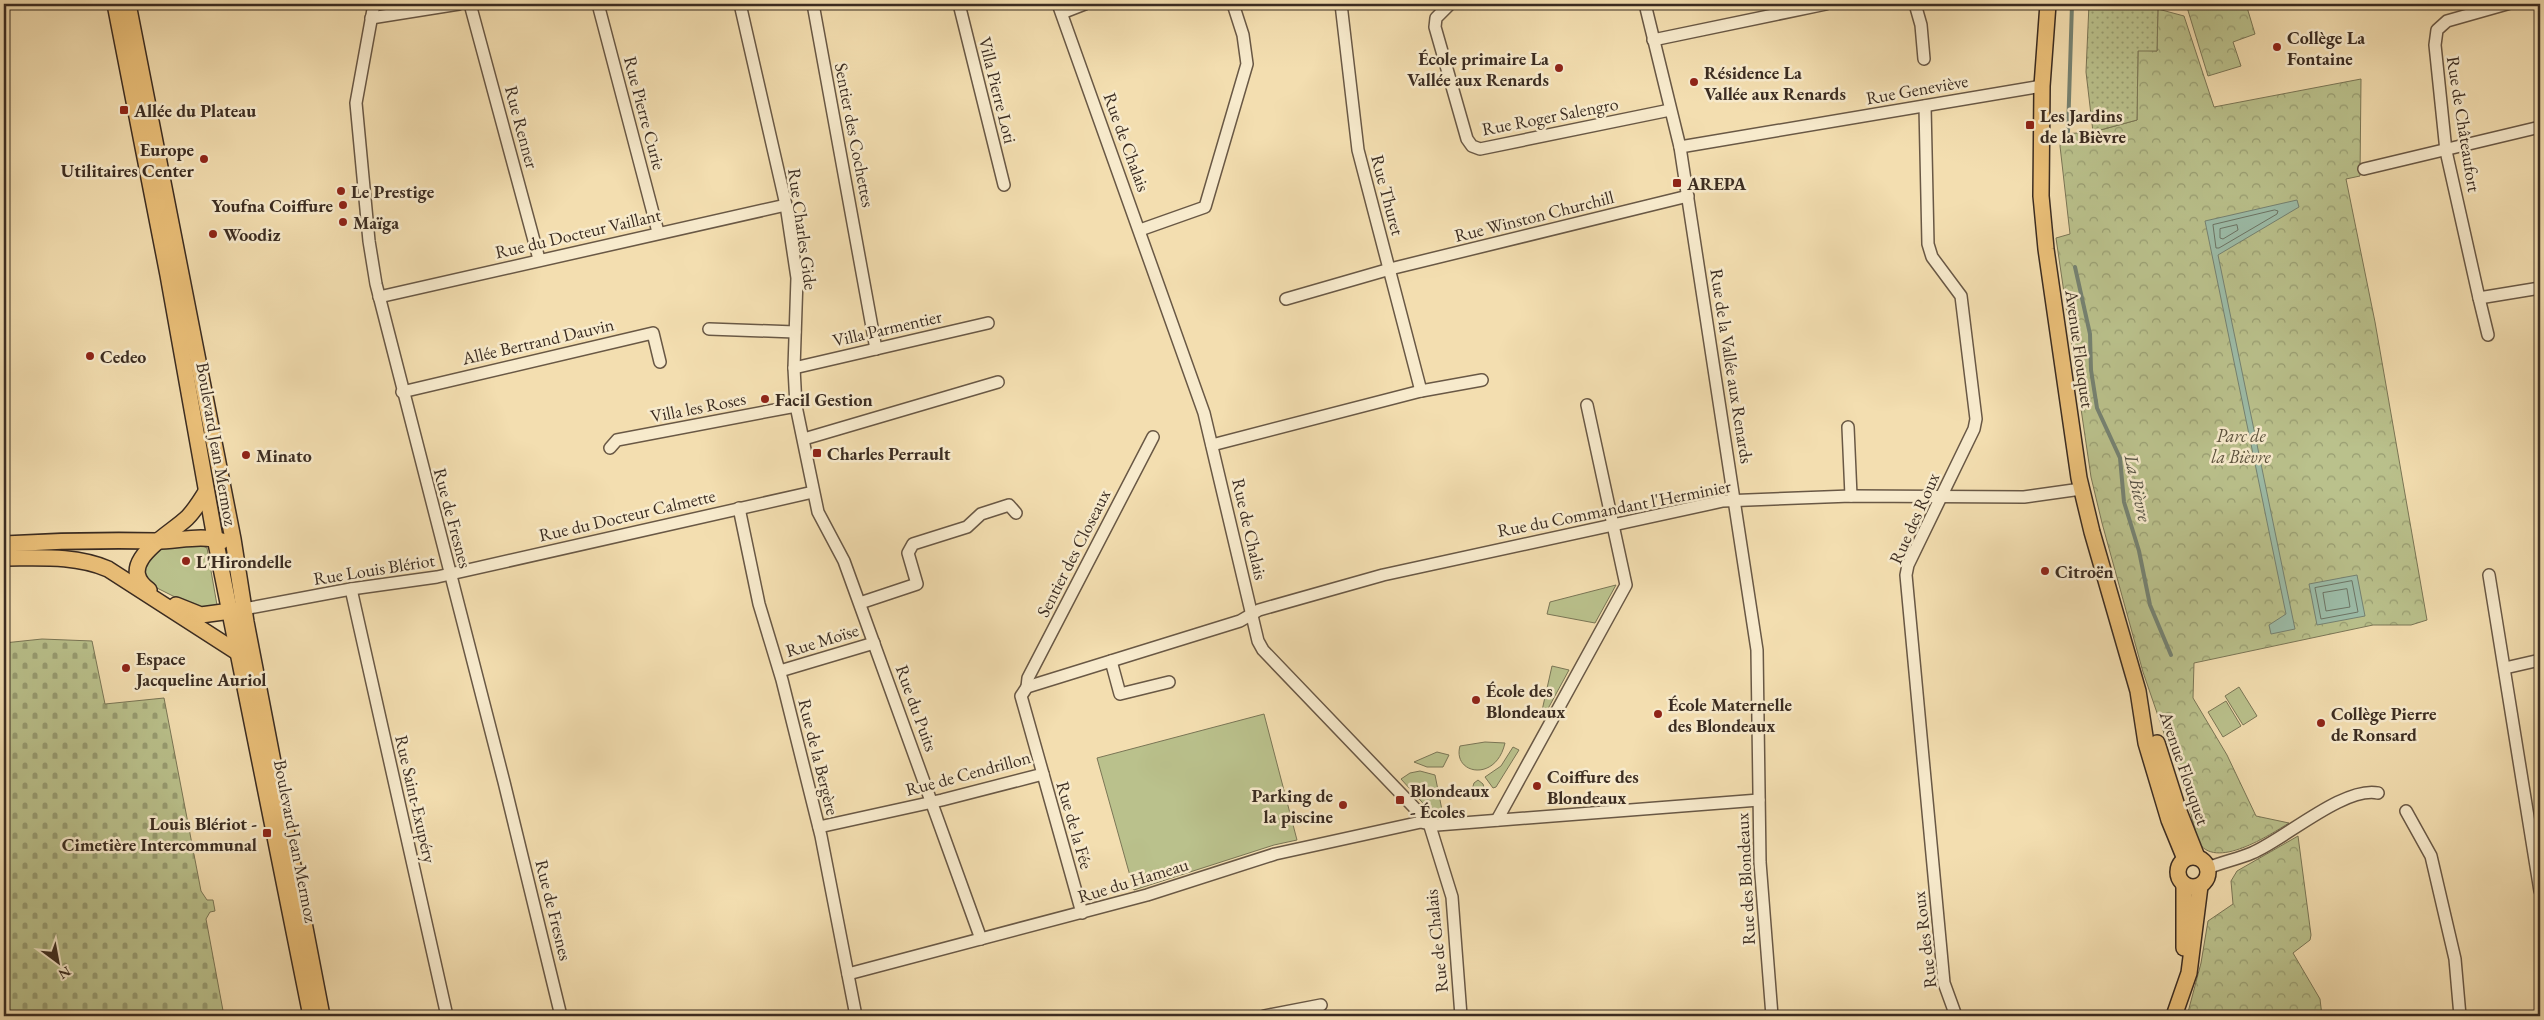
<svg xmlns="http://www.w3.org/2000/svg" width="2544" height="1020" font-family="'EB Garamond',serif">
<style>
.grass{fill:#bac18c;stroke:#7a7656}
.cemetery{fill:url(#cemetery-stones);stroke:#7a7656}
.park{fill:url(#park-crowns);stroke:#7a7656}
.garden{fill:url(#garden-dots);stroke:#7a7656}
.water{fill:#9cbca8;stroke:#758272}
.lines{fill:none;stroke-linecap:round;stroke-linejoin:round}
.shore{stroke:#6c7464;stroke-width:1}
.stream{stroke:#758272;stroke-width:4}
.minor-casing{stroke:#695845;stroke-width:14}
.major-casing{stroke:#3b2c21;stroke-width:18}
.minor{stroke:#f7eacc;stroke-width:11}
.major{stroke:#eabf78;stroke-width:15}
.poi-dot{fill:#8f2418;stroke:#f7eacc;stroke-width:2}
.labels{text-anchor:middle;dominant-baseline:central;stroke-width:5;stroke-linejoin:round;paint-order:stroke}
.poi-label{font-size:18px;font-weight:bold;fill:#3b2c21;stroke:#f7eacc;text-anchor:start}
.street-label{font-size:18px;fill:#3b2c21;stroke:#f7eacc}
.park-label{font-size:18px;font-style:italic;fill:#5b513c;stroke:#f7eacc}
.water-label{font-size:19px;font-style:italic;fill:#535043;stroke:#f7eacc}
</style>
<defs>
<pattern id="cemetery-stones" width="16" height="16" patternUnits="userSpaceOnUse" patternTransform="scale(1.25)"><rect width="16" height="16" fill="#bac18c"/><path d="M2 7V4a2 2 0 0 1 4 0v3zM10 15v-3a2 2 0 0 1 4 0v3z" fill="#989d72"/></pattern>
<pattern id="park-crowns" width="20" height="18" patternUnits="userSpaceOnUse" patternTransform="scale(1.25)"><rect width="20" height="18" fill="#bac18c"/><path d="M2 6a3 3 0 1 1 6 0M12 15a3 3 0 1 1 6 0" fill="none" stroke="#989d72"/></pattern>
<pattern id="garden-dots" width="8" height="8" patternUnits="userSpaceOnUse" patternTransform="scale(1.25)"><rect width="8" height="8" fill="#bac18c"/><path d="M2 2h.1M6 6h.1" fill="none" stroke="#989d72" stroke-width="1.8" stroke-linecap="round"/></pattern>
</defs>
<rect width="100%" height="100%" fill="#f3deb0"/>
<filter id="stains"><feTurbulence type="fractalNoise" baseFrequency=".004" numOctaves="4"/><feColorMatrix values="0 0 0 0 .2 0 0 0 0 .09 0 0 0 0 .02 0 0 0 .5 -.17"/></filter>
<radialGradient id="worn" r=".72"><stop offset=".6" stop-color="#630" stop-opacity="0"/><stop offset="1" stop-color="#630" stop-opacity=".3"/></radialGradient>
<g class="grass">
<path d="M201 545 207 548 217 605 199 609 151 585 143 577C149 542 172 546 201 545Z"/>
<path d="M1616 585 1595 623 1547 614 1550 602Z"/>
<path d="M1552 666 1569 670 1544 716 1541 715Z"/>
<path d="M2239 687 2257 716 2243 725 2225 696Z"/>
<path d="M2226 701 2241 726 2223 737 2208 712Z"/>
<path d="M1264 714 1297 840 1274 845 1134 890 1097 758Z"/>
<path d="M1485 742 1505 743C1496 783 1452 774 1460 746Z"/>
<path d="M1513 747 1519 750 1496 787 1493 788 1485 777 1501 766Z"/>
<path d="M1437 752 1449 755 1443 767H1427L1414 762Z"/>
<path d="M1420 771 1435 775 1442 810 1431 812 1401 779 1410 773Z"/>
<path d="M1478 780 1483 784 1486 796 1469 799 1474 783Z"/>
</g>
<path class="cemetery" d="M42 639 92 641 105 704 164 698 201 891 207 900H213L215 911 210 912 206 919 224 1016H4V643Z"/>
<g class="park">
<path d="M2186 4H2246L2255 34 2233 42 2241 66 2208 76Z"/>
<path d="M2158 9 2184 16 2214 107 2361 79 2360 176 2346 179 2375 322 2427 620 2411 625H2373L2194 663 2193 698 2227 755 2256 816 2289 823C2271 834 2214 872 2198 841L2176 757 2167 742 2143 672 2102 523 2091 477 2056 238 2070 234 2060 146 2062 134 2093 132 2137 120 2138 50 2157 51Z"/>
<path d="M2298 836 2311 935 2310 940 2293 953 2320 999 2322 1016H2187L2201 963 2208 921 2233 904 2231 881 2237 871Z"/>
</g>
<path class="garden" d="M2089 4H2158L2157 51H2138L2137 120 2093 132 2086 72Z"/>
<g class="water">
<path d="M2297 200 2299 207 2218 255 2295 629 2271 634 2269 625 2286 614 2205 221Z"/>
<path d="M2357 575 2365 616 2317 625 2309 584Z"/>
</g>
<g class="lines">
<g class="shore">
<path d="M2275 210 2278 211 2277 214 2219 248H2216L2213 225Z"/>
<path d="M2237 225 2238 230 2223 239 2220 238V229Z"/>
<path d="M2352 581 2358 612 2321 619 2315 588Z"/>
<path d="M2347 589 2350 607 2326 611 2323 593Z"/>
</g>
<g class="stream">
<path d="M2068 132 2072 4"/>
<path d="M2075 267 2090 334 2091 370 2097 408 2120 458 2124 502 2139 551 2150 605 2171 655"/>
</g>
<g class="minor-casing">
<g id="minor">
<path d="M374 4 356 103 369 241 376 284 504 782 561 1016"/>
<path d="M470 4 539 259"/>
<path d="M598 4 658 232"/>
<path d="M740 4 786 205 797 278 794 368 796 406 818 512 844 561 981 939"/>
<path d="M813 4 876 349"/>
<path d="M959 4 1004 185"/>
<path d="M1058 4 1204 413 1258 641 1263 650 1429 823 1452 897 1461 1016"/>
<path d="M1341 4 1358 150 1421 391"/>
<path d="M1450 4 1436 18 1435 27 1467 139 1472 146 1480 149 1670 110"/>
<path d="M1645 4 1680 147 1757 650 1760 862 1772 1016"/>
<path d="M1915 4 1921 25 1924 59"/>
<path d="M2507 4 2447 21 2437 30 2435 45 2446 151 2479 298 2540 288"/>
<path d="M1062 13 1085 4"/>
<path d="M371 18 459 4"/>
<path d="M1653 40 1826 4"/>
<path d="M1925 106 1928 244 1932 257 1961 296 1976 419 1974 429 1908 565 1906 575 1944 983 1956 1016"/>
<path d="M1680 147 2042 86"/>
<path d="M2364 169 2540 127"/>
<path d="M1140 230 1205 207 1247 64 1243 35 1233 4"/>
<path d="M379 297 786 205"/>
<path d="M2479 298 2488 335"/>
<path d="M1286 299 1390 269 1688 196"/>
<path d="M709 329 795 332"/>
<path d="M794 368 988 323"/>
<path d="M402 392 653 333 660 362"/>
<path d="M1848 427 1851 496"/>
<path d="M804 439 998 382"/>
<path d="M1212 445 1421 391 1482 380"/>
<path d="M610 448 617 440 796 406"/>
<path d="M739 508 759 604 782 680 821 836 856 1016"/>
<path d="M2489 575 2540 891"/>
<path d="M351 589 447 1016"/>
<path d="M860 603 917 584 908 553 913 544 967 527 981 514 1009 505 1016 513"/>
<path d="M244 609 351 589 437 577 813 492"/>
<path d="M1111 661 1120 694 1169 682"/>
<path d="M2505 668 2540 660"/>
<path d="M780 671 874 643"/>
<path d="M1027 687 1028 678 1153 437"/>
<path d="M1043 774 1082 913"/>
<path d="M2406 811 2431 856 2455 959 2460 1016"/>
<path d="M1497 820 1626 585 1587 405"/>
<path d="M819 827 942 800 1043 774 1021 696 1027 687 1240 621 1259 610 1383 575 1723 501 1851 496 2024 497 2081 489"/>
<path d="M2208 868C2222 862 2238 859 2252 853 2285 839 2344 786 2378 793"/>
<path d="M848 974 1147 895 1275 854 1421 822 1437 825 1759 800"/>
<path d="M1264 1016 1321 1005"/>
</g>
</g>
<g class="major-casing">
<g id="major">
<path d="M115 4 168 275 215 538 311 1016"/>
<path d="M128 4 233 539 246 622 322 1016"/>
<path d="M2048 4 2042 86 2041 196 2046 249 2079 478 2092 532 2138 691 2146 743 2169 820 2185 859"/>
<path d="M4 544C55 541 106 540 157 541 178 541 202 534 222 541"/>
<path d="M4 558C39 558 75 555 108 569L240 654"/>
<path d="M149 590C113 564 169 535 187 518 195 510 200 501 206 492"/>
<path d="M176 605 201 615 238 610"/>
<path d="M2157 743 2178 809 2197 857"/>
<circle cx="2193" cy="872" r="15"/>
<path d="M2184 884V948"/>
<path d="M2174 1016 2189 973 2200 886"/>
</g>
</g>
<use href="#minor" class="minor"/>
<use href="#major" class="major"/>
</g>
<g class="poi-dot">
<circle cx="2277" cy="47" r="5"/>
<circle cx="1559" cy="68" r="5"/>
<circle cx="1694" cy="82" r="5"/>
<rect x="119" y="105" width="10" height="10" rx="2.5"/>
<rect x="2025" y="120" width="10" height="10" rx="2.5"/>
<circle cx="204" cy="159" r="5"/>
<rect x="1672" y="178" width="10" height="10" rx="2.5"/>
<circle cx="341" cy="191" r="5"/>
<circle cx="343" cy="205" r="5"/>
<circle cx="343" cy="222" r="5"/>
<circle cx="213" cy="234" r="5"/>
<circle cx="90" cy="356" r="5"/>
<circle cx="765" cy="399" r="5"/>
<rect x="812" y="448" width="10" height="10" rx="2.5"/>
<circle cx="246" cy="455" r="5"/>
<circle cx="186" cy="561" r="5"/>
<circle cx="2045" cy="571" r="5"/>
<circle cx="126" cy="668" r="5"/>
<circle cx="1476" cy="700" r="5"/>
<circle cx="1658" cy="714" r="5"/>
<circle cx="2321" cy="723" r="5"/>
<circle cx="1537" cy="786" r="5"/>
<rect x="1395" y="795" width="10" height="10" rx="2.5"/>
<circle cx="1343" cy="805" r="5"/>
<rect x="262" y="828" width="10" height="10" rx="2.5"/>
</g>
<g class="labels">
<g class="poi-label">
<text x="2287" y="37">Collège La<tspan x="2287" dy="21">Fontaine</tspan></text>
<text x="1549" y="58" text-anchor="end">École primaire La<tspan x="1549" dy="21">Vallée aux Renards</tspan></text>
<text x="1704" y="72">Résidence La<tspan x="1704" dy="21">Vallée aux Renards</tspan></text>
<text x="134" y="110">Allée du Plateau</text>
<text x="2040" y="115">Les Jardins<tspan x="2040" dy="21">de la Bièvre</tspan></text>
<text x="194" y="149" text-anchor="end">Europe<tspan x="194" dy="21">Utilitaires Center</tspan></text>
<text x="1687" y="183">AREPA</text>
<text x="351" y="191">Le Prestige</text>
<text x="333" y="205" text-anchor="end">Youfna Coiffure</text>
<text x="353" y="222">Maïga</text>
<text x="223" y="234">Woodiz</text>
<text x="100" y="356">Cedeo</text>
<text x="775" y="399">Facil Gestion</text>
<text x="827" y="453">Charles Perrault</text>
<text x="256" y="455">Minato</text>
<text x="196" y="561">L'Hirondelle</text>
<text x="2055" y="571">Citroën</text>
<text x="136" y="658">Espace<tspan x="136" dy="21">Jacqueline Auriol</tspan></text>
<text x="1486" y="690">École des<tspan x="1486" dy="21">Blondeaux</tspan></text>
<text x="1668" y="704">École Maternelle<tspan x="1668" dy="21">des Blondeaux</tspan></text>
<text x="2331" y="713">Collège Pierre<tspan x="2331" dy="21">de Ronsard</tspan></text>
<text x="1547" y="776">Coiffure des<tspan x="1547" dy="21">Blondeaux</tspan></text>
<text x="1410" y="790">Blondeaux<tspan x="1410" dy="21">- Écoles</tspan></text>
<text x="1333" y="795" text-anchor="end">Parking de<tspan x="1333" dy="21">la piscine</tspan></text>
<text x="257" y="823" text-anchor="end">Louis Blériot -<tspan x="257" dy="21">Cimetière Intercommunal</tspan></text>
</g>
<g class="street-label">
<text transform="translate(1917 89) rotate(-10)">Rue Geneviève</text>
<text transform="translate(998 90) rotate(76)">Villa Pierre Loti</text>
<text transform="translate(645 113) rotate(75)">Rue Pierre Curie</text>
<text transform="translate(1550 116) rotate(-11)">Rue Roger Salengro</text>
<text transform="translate(2464 124) rotate(81)">Rue de Châteaufort</text>
<text transform="translate(522 127) rotate(75)">Rue Renner</text>
<text transform="translate(855 135) rotate(79)">Sentier des Cochettes</text>
<text transform="translate(1127 142) rotate(70)">Rue de Chalais</text>
<text transform="translate(1388 195) rotate(75)">Rue Thuret</text>
<text transform="translate(1534 216) rotate(-14)">Rue Winston Churchill</text>
<text transform="translate(803 229) rotate(82)">Rue Charles Gide</text>
<text transform="translate(578 233) rotate(-13)">Rue du Docteur Vaillant</text>
<text transform="translate(887 328) rotate(-13)">Villa Parmentier</text>
<text transform="translate(538 341) rotate(-13)">Allée Bertrand Dauvin</text>
<text transform="translate(2080 349) rotate(82)">Avenue Flouquet</text>
<text transform="translate(1732 366) rotate(81)">Rue de la Vallée aux Renards</text>
<text transform="translate(698 407) rotate(-11)">Villa les Roses</text>
<text transform="translate(217 444) rotate(80)">Boulevard Jean Mermoz</text>
<text transform="translate(1614 508) rotate(-11)">Rue du Commandant l'Herminier</text>
<text transform="translate(627 515) rotate(-13)">Rue du Docteur Calmette</text>
<text transform="translate(453 518) rotate(75)">Rue de Fresnes</text>
<text transform="translate(1914 518) rotate(-66)">Rue des Roux</text>
<text transform="translate(1250 529) rotate(77)">Rue de Chalais</text>
<text transform="translate(1073 553) rotate(-63)">Sentier des Closeaux</text>
<text transform="translate(374 569) rotate(-9)">Rue Louis Blériot</text>
<text transform="translate(822 640) rotate(-17)">Rue Moïse</text>
<text transform="translate(917 708) rotate(70)">Rue du Puits</text>
<text transform="translate(819 757) rotate(76)">Rue de la Bergère</text>
<text transform="translate(2185 768) rotate(71)">Avenue Flouquet</text>
<text transform="translate(968 773) rotate(-15)">Rue de Cendrillon</text>
<text transform="translate(416 799) rotate(77)">Rue Saint-Exupéry</text>
<text transform="translate(1075 825) rotate(74)">Rue de la Fée</text>
<text transform="translate(296 841) rotate(79)">Boulevard Jean Mermoz</text>
<text transform="translate(1745 879) rotate(-93)">Rue des Blondeaux</text>
<text transform="translate(1133 880) rotate(-17)">Rue du Hameau</text>
<text transform="translate(554 910) rotate(76)">Rue de Fresnes</text>
<text transform="translate(1924 940) rotate(-97)">Rue des Roux</text>
<text transform="translate(1436 941) rotate(-96)">Rue de Chalais</text>
</g>
<g class="park-label">
<text x="2241" y="435">Parc de<tspan x="2241" dy="21">la Bièvre</tspan></text>
</g>
<g class="water-label">
<text transform="translate(2138 488) rotate(78)">La Bièvre</text>
</g>
</g>
<rect width="2544" height="1020" fill="none" stroke="#f3deb0" stroke-width="20"/>
<rect x="5" y="5" width="2534" height="1010" fill="none" stroke="#3b2c21" stroke-width="2.5"/>
<rect x="10" y="10" width="2524" height="1000" fill="none" stroke="#3b2c21"/>
<g transform="translate(58 962) rotate(148)" stroke="#f7eacc" stroke-width="4" paint-order="stroke">
<path d="M0-4L9 19L0 12L-9 19Z" fill="#3b2c21"/>
<text y="-8" font-size="14" font-weight="bold" text-anchor="middle" fill="#3b2c21">N</text>
</g>
<rect width="100%" height="100%" filter="url(#stains)"/>
<rect width="100%" height="100%" fill="url(#worn)"/>
</svg>
